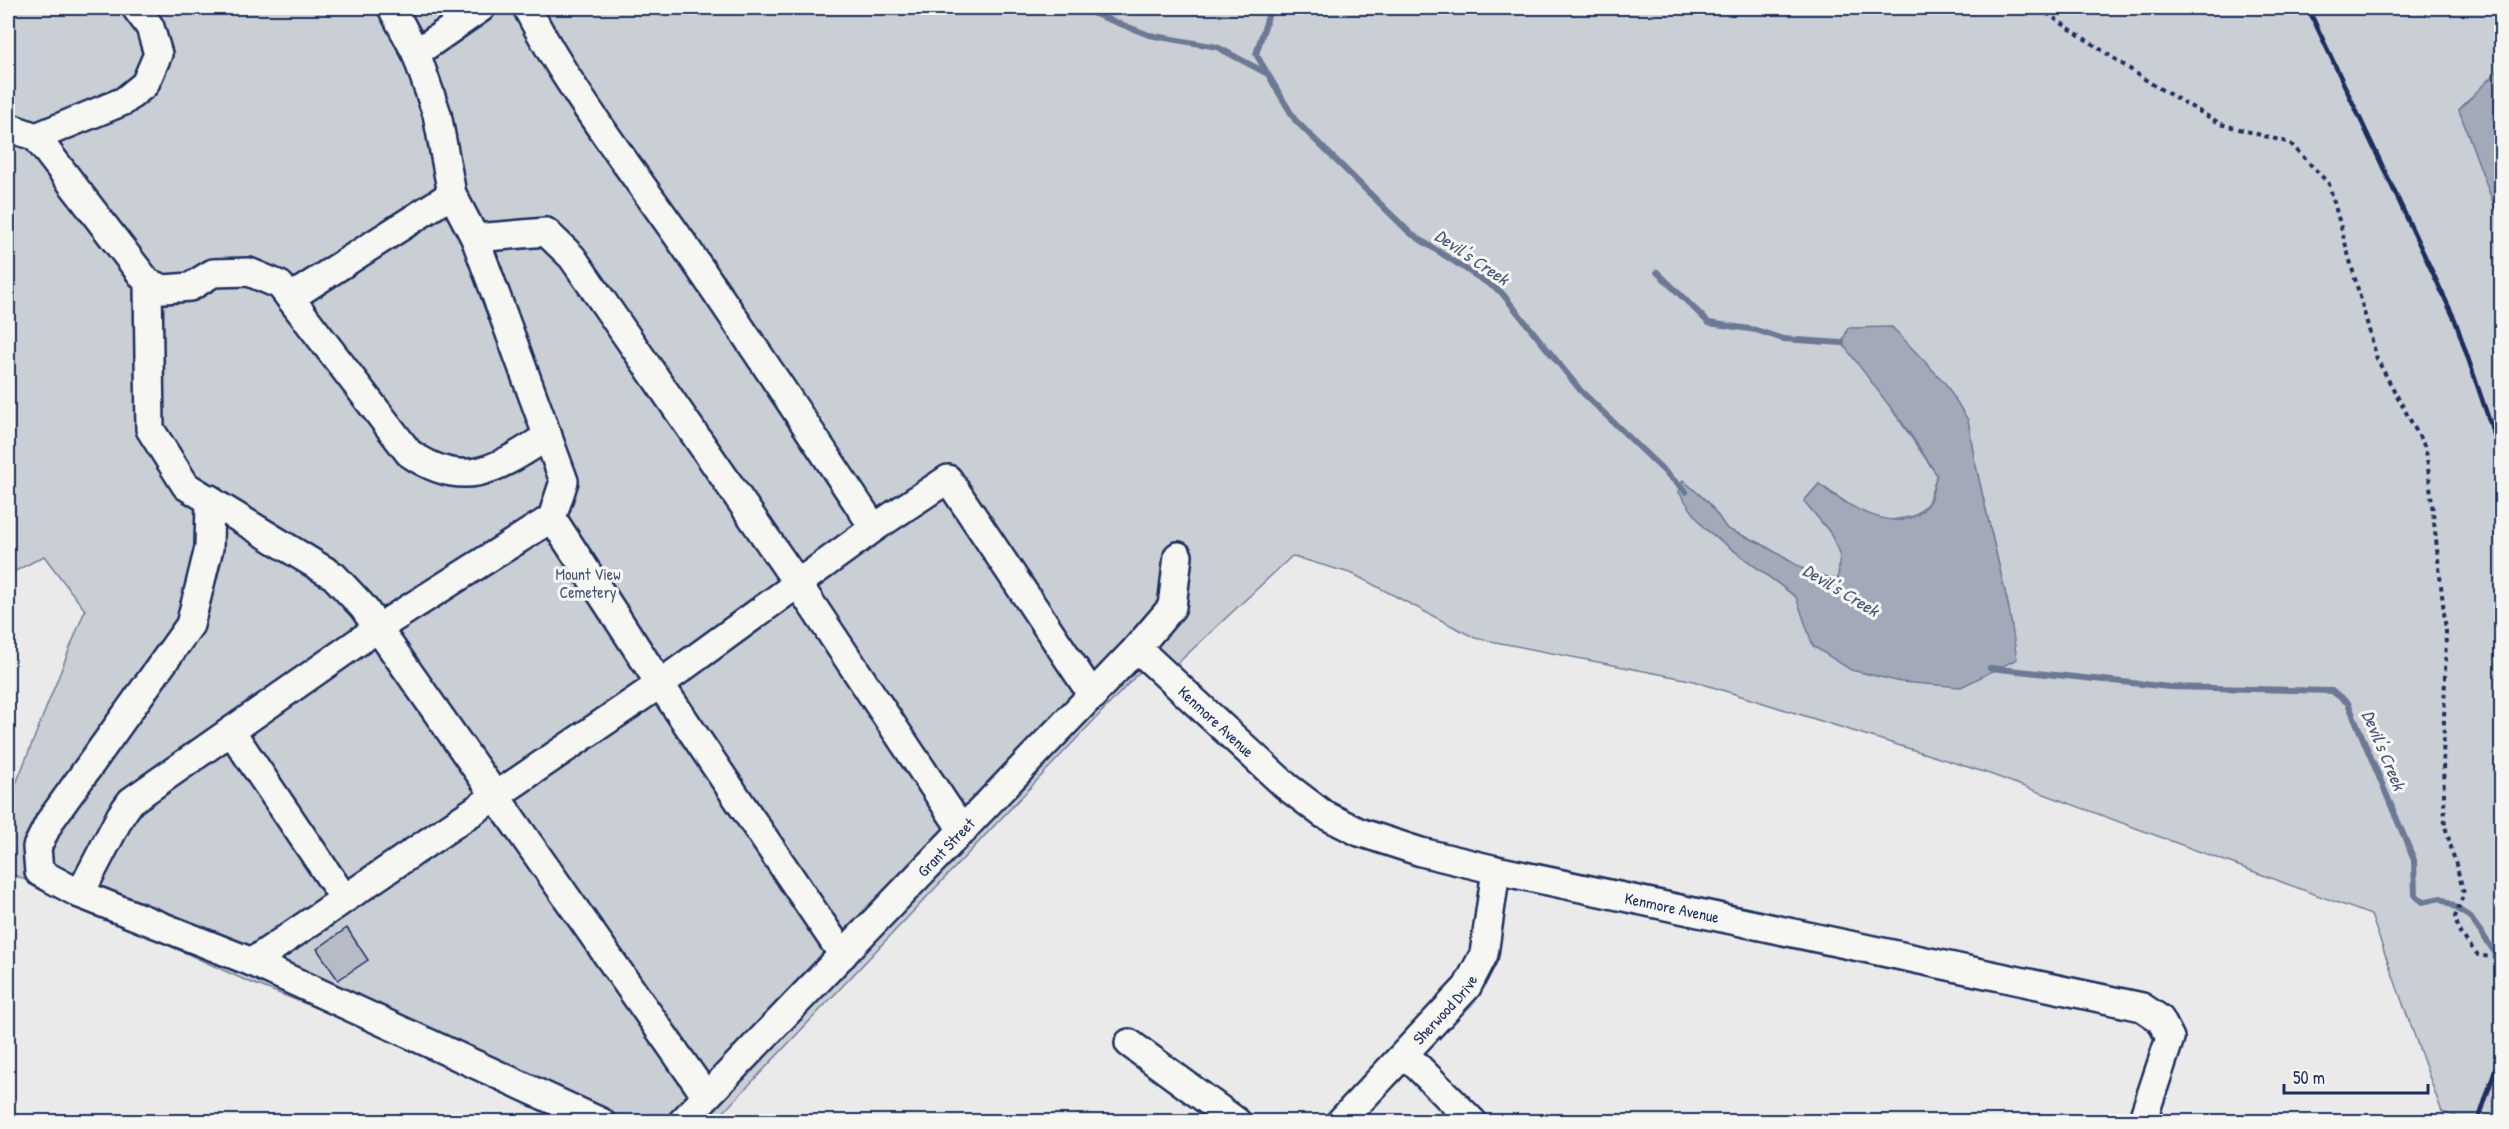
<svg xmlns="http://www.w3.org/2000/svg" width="2509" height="1129" font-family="'Patrick Hand',sans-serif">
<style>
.green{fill:#caced5;stroke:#727e9a;stroke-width:1.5;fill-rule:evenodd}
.water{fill:#a2aaba;stroke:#6c7995;stroke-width:1.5}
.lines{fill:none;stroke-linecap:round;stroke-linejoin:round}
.stream{stroke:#6c7995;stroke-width:6}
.building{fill:#b6bbc6;stroke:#1b2f5e;stroke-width:1.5}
.minor-casing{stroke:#1b2f5e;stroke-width:32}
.path{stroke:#1b2f5e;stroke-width:4;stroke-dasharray:4.5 4.5;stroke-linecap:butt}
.minor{stroke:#f6f6f2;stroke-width:27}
.rail{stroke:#1b2f5e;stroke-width:4.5}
.labels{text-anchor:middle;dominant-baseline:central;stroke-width:6;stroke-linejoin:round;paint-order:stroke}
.park-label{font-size:16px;fill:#47577c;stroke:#f6f6f2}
.street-label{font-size:16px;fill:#1b2f5e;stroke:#f6f6f2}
.water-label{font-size:18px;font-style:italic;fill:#44547a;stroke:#f6f6f2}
</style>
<rect width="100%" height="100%" fill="#e9eae9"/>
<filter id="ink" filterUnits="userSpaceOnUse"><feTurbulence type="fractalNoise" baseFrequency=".0167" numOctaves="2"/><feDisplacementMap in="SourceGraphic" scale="12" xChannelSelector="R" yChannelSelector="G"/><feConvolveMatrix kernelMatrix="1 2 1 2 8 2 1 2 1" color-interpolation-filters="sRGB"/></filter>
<g filter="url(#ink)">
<path class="green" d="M8 8H2501V67L2459 110 2502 224 2501 1121H2472L2442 1112 2371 915 1987 773 1690 680 1475 638 1353 574 1292 556 1165 675 1148 663 715 1121H606L247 981 8 872V804L85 610 44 556 8 575ZM1891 408 1968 420 1974 458 2009 609 1796 597 1704 528 1683 481 1709 503 1727 529 1760 543 1808 572 1838 580 1840 553 1829 531 1804 501 1819 484 1859 511 1886 521 1914 516 1928 503 1937 475Z"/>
<g class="water">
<path d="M2501 67V224L2459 110Z"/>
<path d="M1892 327 1945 383 1968 420 1974 458 2009 609 2017 659 1961 687 1901 682 1851 670 1813 646 1796 597 1704 528 1678 491 1683 480 1709 503 1727 529 1760 543 1808 572 1838 580 1840 553 1829 531 1804 501 1819 484C1843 504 1905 543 1929 502 1933 495 1934 483 1937 475L1909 432 1842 343 1848 328Z"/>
</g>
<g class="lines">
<g class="stream">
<path d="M1079 8 1149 35 1217 47 1266 73"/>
<path d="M1269 8 1270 10 1256 54 1295 120 1410 233 1501 292 1581 391 1686 492"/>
<path d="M1657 272 1709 323 1756 330 1783 339 1842 343"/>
<path d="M1990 668 2170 687 2332 691 2348 703 2414 860 2415 895 2422 902 2441 898 2470 917 2494 951 2502 954"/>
</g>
</g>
<path class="building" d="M347 928 368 960 338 980 317 949Z"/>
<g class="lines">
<g class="minor-casing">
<g id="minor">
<path d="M392 8 416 53 437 114 452 194 475 238 564 481 552 518 660 684 843 955"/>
<path d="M527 8C568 88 625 161 677 235 744 331 809 430 874 528"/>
<path d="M416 53 481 8"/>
<path d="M8 127 36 137 148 283 150 429 186 486 334 576 363 607 706 1096"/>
<path d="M36 137 124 101 145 84 158 54 150 27 136 8"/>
<path d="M475 238 546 232 572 257 798 584 963 831"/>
<path d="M148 283 164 289 190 287 213 273 249 272 280 285 409 453C466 492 497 468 548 436"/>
<path d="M290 298 452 194"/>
<path d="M210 499 209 548 190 625 50 821 37 847 39 872 80 894 252 962 601 1122"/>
<path id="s1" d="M1137 648 1286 786 1323 814 1359 832 1421 852 1496 870 2142 1007 2160 1019 2170 1038 2142 1122"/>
<path d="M231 731 344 898"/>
<path d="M80 894 121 815 131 801 378 628 552 518"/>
<path d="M252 962 660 684 874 528 948 479 1093 696"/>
<path d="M1129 1043 1237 1122"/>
<path d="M1405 1054 1473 1122"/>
<path id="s2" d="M682 1122 1137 648 1172 607 1178 556"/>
<path id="s3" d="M1340 1122 1467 987 1484 954 1496 870"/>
</g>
</g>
<path class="path" d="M2039 8 2152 84 2221 124 2290 143 2329 184 2377 359 2426 449 2446 631 2443 764 2445 826 2464 893 2455 917 2460 933 2478 955 2502 959"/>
<use href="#minor" class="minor"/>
<g class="rail">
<path d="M2308 8 2455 320 2502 458"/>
<path d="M2478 1122 2502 1048"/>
</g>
</g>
</g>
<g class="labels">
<g class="park-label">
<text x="588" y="574">Mount View<tspan x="588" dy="18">Cemetery</tspan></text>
</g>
<g class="street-label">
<text stroke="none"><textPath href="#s1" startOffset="108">Kenmore Avenue</textPath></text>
<text stroke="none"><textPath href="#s2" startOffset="381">Grant Street</textPath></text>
<text stroke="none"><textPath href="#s1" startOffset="612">Kenmore Avenue</textPath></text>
<text stroke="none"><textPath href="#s3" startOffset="154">Sherwood Drive</textPath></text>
</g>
<g class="water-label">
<text transform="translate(1472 257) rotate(34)">Devil's Creek</text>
<text transform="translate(1841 590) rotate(31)">Devil's Creek</text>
<text transform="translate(2384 750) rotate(67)">Devil's Creek</text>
</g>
</g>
<rect width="2509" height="1129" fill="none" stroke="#f6f6f2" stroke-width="30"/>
<rect x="15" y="15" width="2479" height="1099" fill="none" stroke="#1b2f5e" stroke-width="2" filter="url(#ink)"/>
<path d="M2284 1084v9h144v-9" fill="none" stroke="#1b2f5e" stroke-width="3"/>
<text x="2293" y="1084" font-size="18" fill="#1b2f5e" stroke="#f6f6f2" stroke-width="4.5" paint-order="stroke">50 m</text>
</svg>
